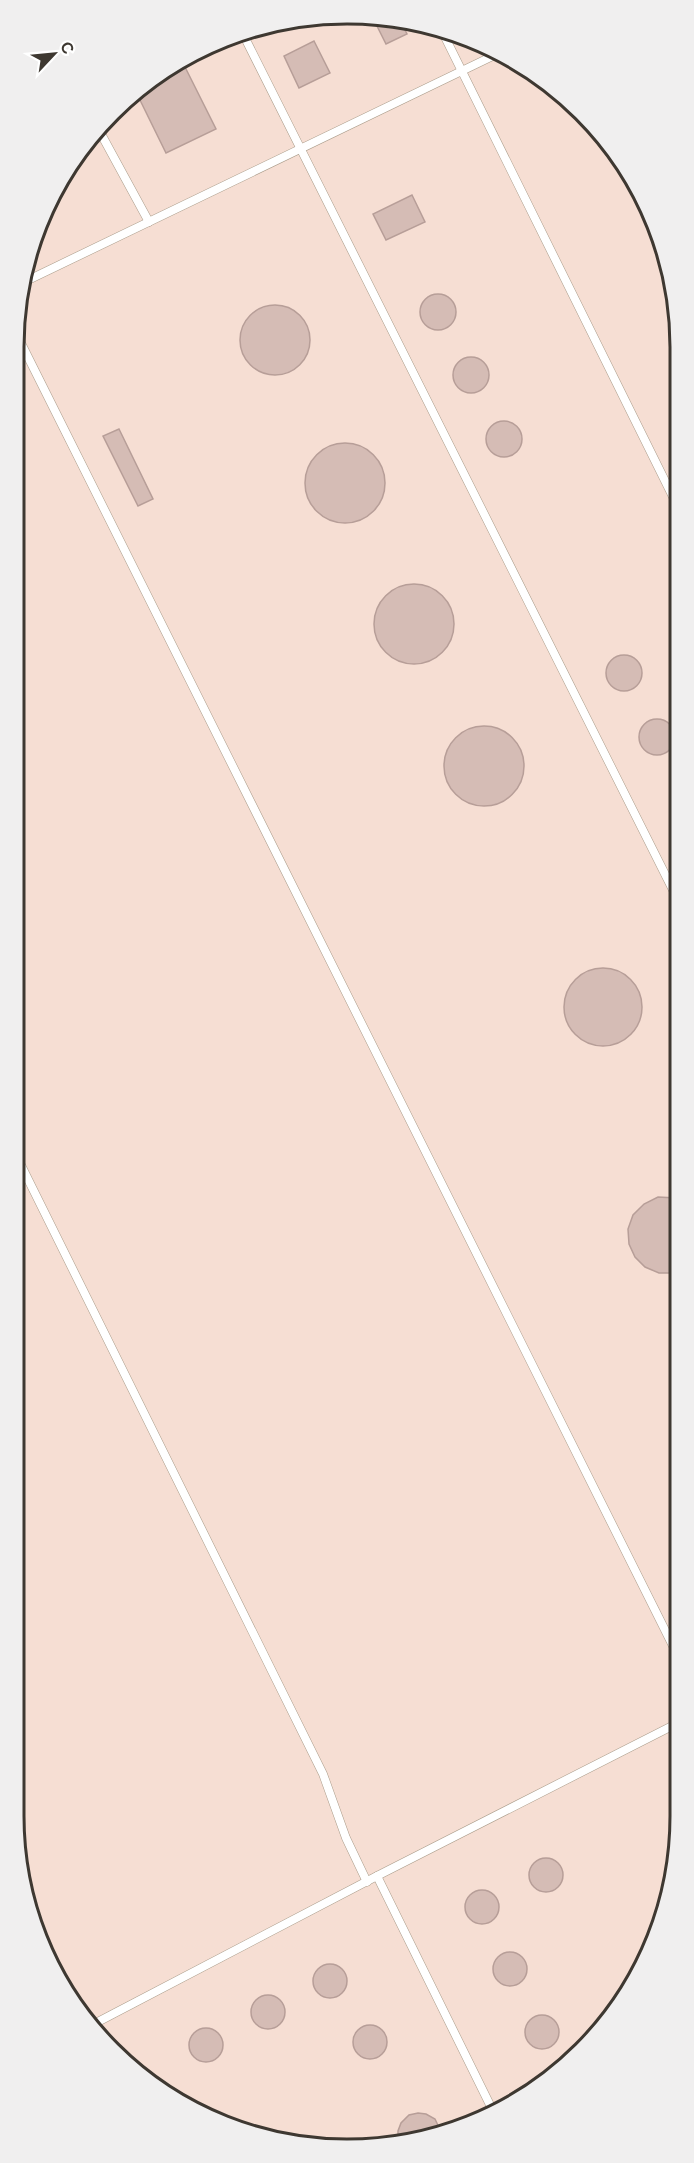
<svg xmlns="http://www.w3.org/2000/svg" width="694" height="2163" font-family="Raleway,sans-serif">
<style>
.industrial{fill:#f6ded3}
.building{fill:#d5bcb5;stroke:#b79e98;stroke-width:1.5}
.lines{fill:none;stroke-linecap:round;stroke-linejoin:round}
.service-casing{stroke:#aa9c8a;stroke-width:9}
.service{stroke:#fff;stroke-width:8}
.rim{fill:none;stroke:#3e3831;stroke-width:3}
</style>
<rect width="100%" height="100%" fill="#faebd7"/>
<path class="industrial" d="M282 20H412L513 58 583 111 646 200 678 303 674 1881 624 2001 533 2093 433 2138 304 2147 199 2115 96 2036 39 1943 14 1816 20 282 70 161 162 70Z"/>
<g class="building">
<path d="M374 20H400L407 34 386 44Z"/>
<path d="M314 41 330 73 299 88 284 56Z"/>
<path d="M182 61 216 129 166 153 137 94 162 70Z"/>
<path d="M412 195 425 222 386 240 373 214Z"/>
<circle cx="438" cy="312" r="18"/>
<circle cx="275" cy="340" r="35"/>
<circle cx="471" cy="375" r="18"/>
<circle cx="504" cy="439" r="18"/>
<path d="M119 429 153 499 138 506 103 436Z"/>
<circle cx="345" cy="483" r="40"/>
<circle cx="414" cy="624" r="40"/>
<circle cx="624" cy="673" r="18"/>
<circle cx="657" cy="737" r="18"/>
<circle cx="484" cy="766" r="40"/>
<circle cx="603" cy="1007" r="39"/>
<path d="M658 1197 676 1198 675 1272 673 1273H659L645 1267 635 1257 629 1244 628 1229 633 1215 644 1204Z"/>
<circle cx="546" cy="1875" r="17"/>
<circle cx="482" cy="1907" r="17"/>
<circle cx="510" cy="1969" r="17"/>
<circle cx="330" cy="1981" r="17"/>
<circle cx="268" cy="2012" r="17"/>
<circle cx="542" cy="2032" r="17"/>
<circle cx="370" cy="2042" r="17"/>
<circle cx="206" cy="2045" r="17"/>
<path d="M418 2113 426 2114 435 2119 442 2134 433 2138 398 2140V2131L401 2123 409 2115Z"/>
</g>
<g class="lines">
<g class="service-casing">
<g id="service">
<path d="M442 31 677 505"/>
<path d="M244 36 676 896"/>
<path d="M100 132 149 222"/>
<path d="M20 284 499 53"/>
<path d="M20 341 675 1650"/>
<path d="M16 1155 323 1774 346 1838 367 1882"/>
<path d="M377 1876 493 2111"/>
<path d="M90 2026 377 1876 674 1725"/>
</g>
</g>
<use href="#service" class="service"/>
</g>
<path d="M0 0H694V2163H0ZM347 24H347A323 323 0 0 1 670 347V1816A323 323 0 0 1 347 2139H347A323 323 0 0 1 24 1816V347A323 323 0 0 1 347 24Z" fill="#f0efef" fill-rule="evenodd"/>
<path class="rim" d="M347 24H347A323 323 0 0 1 670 347V1816A323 323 0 0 1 347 2139H347A323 323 0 0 1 24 1816V347A323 323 0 0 1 347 24Z"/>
<g transform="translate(54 54) rotate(64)" stroke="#ffffff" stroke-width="4.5" paint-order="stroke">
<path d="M0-4.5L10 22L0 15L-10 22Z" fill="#3e3831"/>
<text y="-9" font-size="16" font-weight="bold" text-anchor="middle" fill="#3e3831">С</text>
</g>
</svg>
